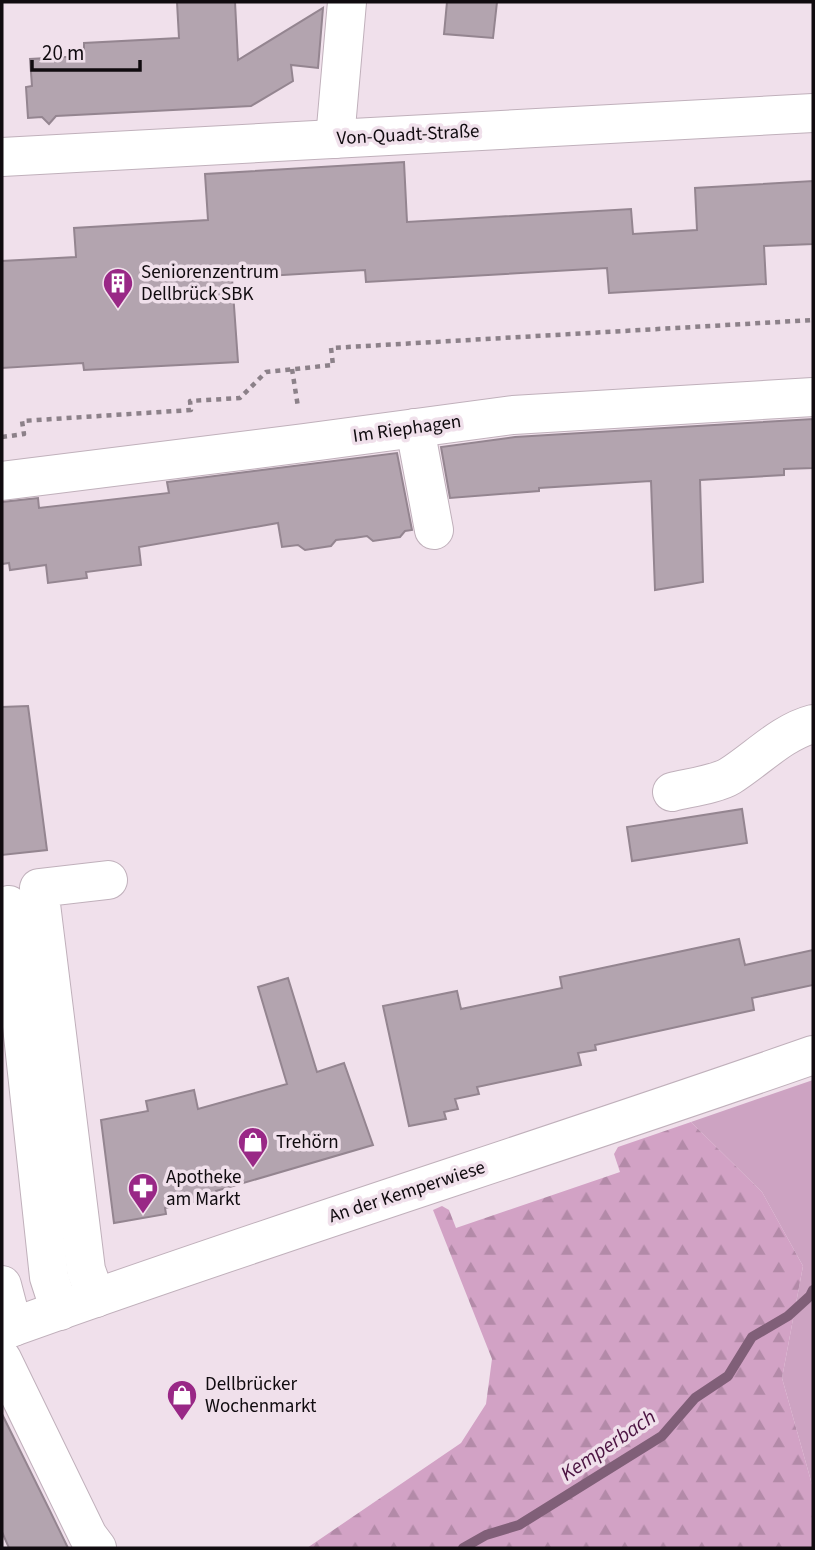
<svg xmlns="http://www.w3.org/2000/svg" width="815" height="1550" font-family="'Source Sans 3',sans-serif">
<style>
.grass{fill:#cda3c2}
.forest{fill:url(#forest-firs)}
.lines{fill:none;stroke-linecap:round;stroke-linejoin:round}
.stream{stroke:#805f78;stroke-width:10}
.building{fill:#b3a4af;stroke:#948590;stroke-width:2}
.minor-casing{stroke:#c0b0bb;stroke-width:40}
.path{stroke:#8c8189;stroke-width:4.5;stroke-dasharray:5 5;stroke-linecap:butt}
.minor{stroke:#fff;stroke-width:38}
.labels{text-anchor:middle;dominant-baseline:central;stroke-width:7;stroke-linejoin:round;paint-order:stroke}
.street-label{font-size:19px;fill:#100b0f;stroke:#f0e0eb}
.poi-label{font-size:19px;fill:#100b0f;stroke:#f0e0eb;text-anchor:start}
.water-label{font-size:21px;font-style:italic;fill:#4b1341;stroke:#f0e0eb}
</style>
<defs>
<pattern id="forest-firs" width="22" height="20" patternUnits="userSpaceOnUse" patternTransform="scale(1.75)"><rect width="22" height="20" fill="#d2a2c5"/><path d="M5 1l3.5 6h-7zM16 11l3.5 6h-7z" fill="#b38aa8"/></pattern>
</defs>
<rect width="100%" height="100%" fill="#f0e0eb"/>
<path class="grass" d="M813 1080V1488L782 1378 803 1266 762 1192 691 1122Z"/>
<path class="forest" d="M691 1122 762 1192 803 1266 782 1378 813 1488V1548H307L461 1443 486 1404 492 1359 433 1210 442 1206 449 1210 456 1228 620 1172 614 1154 618 1147Z"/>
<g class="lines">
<path class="stream" d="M463 1548 486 1535 519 1525 662 1436 695 1398 728 1376 752 1337 788 1316 810 1296 813 1290"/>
</g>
<g class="building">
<path d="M177 2H235L238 60 323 8 318 68 291 65 293 81 251 106 56 116 49 124 42 117 28 118 26 87 32 86 30 59 84 56V43L179 38Z"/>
<path d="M447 2H497L493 38 444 34Z"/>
<path d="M404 162 407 222 631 209 633 234 697 230 695 188 813 181V244L764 246 766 284 609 293 607 268 366 282 365 270 232 278 238 362 84 370 83 363 2 368V261L76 257 74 228 208 220 205 174Z"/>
<path d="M813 419V468L784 469V475L700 480 703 582 655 590 651 481 539 488V491L450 498 441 447 515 437Z"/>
<path d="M397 453 412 530 405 531 400 537 373 541 367 536 354 538 336 540 331 546 305 550 298 545 282 547 278 523 139 547 141 565 86 572 87 578 48 583 46 565 10 570 9 563 2 564V502L38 498 39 508 169 493 167 482Z"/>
<path d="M28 706 47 850 2 855V707Z"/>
<path d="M742 809 747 843 632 861 627 827Z"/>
<path d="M739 939 745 965 813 950V985L752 998 754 1010 595 1045 596 1050 578 1053 581 1065 477 1087 479 1094 455 1099 458 1109 444 1112 446 1119 409 1126 383 1006 457 991 461 1009 562 988 560 977Z"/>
<path d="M288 978 317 1072 344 1063 373 1145 216 1191 217 1197 165 1208 166 1214 114 1223 101 1120 148 1111 146 1101 194 1090 198 1109 287 1084 258 987Z"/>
<path d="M2 1414 50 1511 68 1548H9L2 1532Z"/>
</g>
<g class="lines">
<g class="minor-casing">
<g id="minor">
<path d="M335 139 347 2"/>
<path d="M2 157 813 113"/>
<path d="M415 428 434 530"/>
<path d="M2 481 304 443 513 415 813 397"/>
<path d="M672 792C688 788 717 784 730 776 757 759 782 732 813 724"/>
<path d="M9 905 49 1277 60 1311"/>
<path d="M2 1285 13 1327"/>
<path d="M96 1298 86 1270 39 888 108 880"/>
<path d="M2 1331C271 1234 544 1149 813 1055"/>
<path d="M2 1359 88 1536 97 1548"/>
</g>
</g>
<g class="path">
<path d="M292 369 298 407"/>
<path d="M2 437 24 434 22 421 191 410 190 401 240 398 266 372 333 365 331 348 813 320"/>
</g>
<use href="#minor" class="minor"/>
</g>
<defs>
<g id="building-pin" transform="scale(1.575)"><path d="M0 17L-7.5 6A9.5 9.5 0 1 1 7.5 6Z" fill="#992886" stroke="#f0e0eb"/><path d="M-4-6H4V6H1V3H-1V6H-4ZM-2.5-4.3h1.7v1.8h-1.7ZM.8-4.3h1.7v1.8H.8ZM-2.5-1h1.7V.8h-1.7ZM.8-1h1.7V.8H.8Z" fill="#fff"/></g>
<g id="shop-pin" transform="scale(1.575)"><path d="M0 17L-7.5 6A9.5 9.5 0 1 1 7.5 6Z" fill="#992886" stroke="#f0e0eb"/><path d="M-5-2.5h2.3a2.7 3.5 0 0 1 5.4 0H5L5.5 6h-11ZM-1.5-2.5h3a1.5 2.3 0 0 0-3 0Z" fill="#fff"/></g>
<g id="pharmacy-pin" transform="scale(1.575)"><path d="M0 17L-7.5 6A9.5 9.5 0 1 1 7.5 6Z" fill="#992886" stroke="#f0e0eb"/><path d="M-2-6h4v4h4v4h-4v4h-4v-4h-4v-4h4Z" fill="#fff"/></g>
</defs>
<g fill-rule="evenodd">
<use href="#building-pin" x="118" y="283"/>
<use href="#shop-pin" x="253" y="1142"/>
<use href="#pharmacy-pin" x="143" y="1188"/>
<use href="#shop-pin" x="182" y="1395"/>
</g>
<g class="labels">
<g class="street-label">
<text transform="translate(408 135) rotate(-3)">Von-Quadt-Straße</text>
<text transform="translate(407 429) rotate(-8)">Im Riephagen</text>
<text transform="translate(407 1192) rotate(-18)">An der Kemperwiese</text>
</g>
<g class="poi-label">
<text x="141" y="272">Seniorenzentrum<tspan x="141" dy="22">Dellbrück SBK</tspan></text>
<text x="276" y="1142">Trehörn</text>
<text x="166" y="1177">Apotheke<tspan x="166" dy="22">am Markt</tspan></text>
<text x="205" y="1384">Dellbrücker<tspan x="205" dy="22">Wochenmarkt</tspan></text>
</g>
<g class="water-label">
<text transform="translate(608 1445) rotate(-34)">Kemperbach</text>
</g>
</g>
<rect width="815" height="1550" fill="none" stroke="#100b0f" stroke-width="7"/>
<path d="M32 60v10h108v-10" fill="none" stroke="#100b0f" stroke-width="3.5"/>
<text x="42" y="60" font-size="21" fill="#100b0f" stroke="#f0e0eb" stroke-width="5" paint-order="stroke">20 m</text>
</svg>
